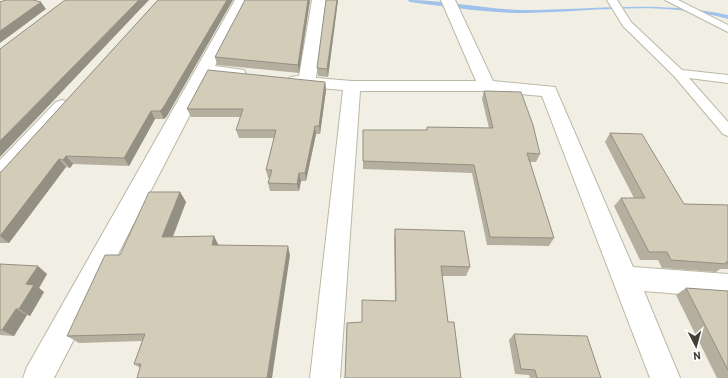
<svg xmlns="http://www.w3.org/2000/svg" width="728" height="378" font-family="Barlow,sans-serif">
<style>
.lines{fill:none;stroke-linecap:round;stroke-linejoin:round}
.stream{fill:#a0c1ec;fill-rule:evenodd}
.lane-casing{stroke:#bcb8a6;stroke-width:2}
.street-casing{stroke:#bcb8a6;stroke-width:2}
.lane{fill:#fff;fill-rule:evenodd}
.street{fill:#fff;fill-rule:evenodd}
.wall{fill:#b5af9f}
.shaded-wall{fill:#938f82}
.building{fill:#d2ccb9;stroke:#938f82}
</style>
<rect width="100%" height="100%" fill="#f1efe3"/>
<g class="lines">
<path class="stream" d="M407 0C446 0 484 9 522 10 593 10 658 0 728 15V19C658 0 596 12 525 13 487 13 448 7 410 2Z"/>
<g class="lane-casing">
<g id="lane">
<path d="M607 0H617L631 22 682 70 728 75V83L689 78 728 122V136L723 134 674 76 623 26Z"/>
<path d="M665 0H678L728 25V32Z"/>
</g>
</g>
<g class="street-casing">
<g id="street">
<path d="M235 0H249L215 66 244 70 246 74 244 78 238 79 210 76 54 378H23L27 367Z"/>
<path d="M312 0H326L316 78 352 81H476L441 0H455L493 81 555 87 633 267 728 274V298L644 291 680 378H650L542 96 487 91H360L340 378H310L343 90 296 86 290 85 288 81 290 77 299 76Z"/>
<path d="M62 100 68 102 71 106 68 110 8 179 0 181V160L56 102Z"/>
</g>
</g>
<use href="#lane" class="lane"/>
<use href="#street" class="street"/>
</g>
<g class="wall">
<path d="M158 0 167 116 164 119H155L129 166 73 164 70 168 66 167 9 243H0V172H1Z"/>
<path d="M310 0 299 73 217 65 215 57Z"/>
<path d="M326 0H338L328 77 318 76 317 68Z"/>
<path d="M325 82 326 90 320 134H316L306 181H301L299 191H270L268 183 270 178H268L266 170 274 138H239L236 130 241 117H191L187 109Z"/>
<path d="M484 91 540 154 536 162H530L554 238 549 246 487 245 472 173 363 169V130H426L427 127 489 128 482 99Z"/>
<path d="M610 133 684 204 728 205V269H720L716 272 662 268 658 260H640L614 206 621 198H634L605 142Z"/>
<path d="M180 192 186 202 173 237 219 245 290 255 140 368 134 364 142 341 79 343 67 336Z"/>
<path d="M395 229 470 267 466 276H442L448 322H362L395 301 394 239Z"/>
<path d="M0 264 47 274 39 288 44 292 30 316 27 315 14 336 0 335Z"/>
<path d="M686 288 728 291V378H717L676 295Z"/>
<path d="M514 334 601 378H530L529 375 515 374 509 340Z"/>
</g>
<g class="shaded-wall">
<path d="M139 0H149L0 157V141Z"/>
<path d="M227 0H233L167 116 164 119 160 111Z"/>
<path d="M308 0H310L299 73 298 65Z"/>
<path d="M337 0H338L328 77 327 69Z"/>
<path d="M41 2 46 9 0 43V31Z"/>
<path d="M325 82 326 90 320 134 319 126Z"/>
<path d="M151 111 155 119 129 166 124 158Z"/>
<path d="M315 126 316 134 306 181 305 173Z"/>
<path d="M66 156 73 164 70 168 63 160Z"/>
<path d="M59 159 66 167 9 243 0 236Z"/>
<path d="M299 173 301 181 299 191 297 184Z"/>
<path d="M180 192 186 202 169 246 162 237Z"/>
<path d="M214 236 219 246 212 245Z"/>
<path d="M288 246 290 255 272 378H267Z"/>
<path d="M38 266 47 274 39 288 44 292 30 316 19 309 26 284Z"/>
<path d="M16 309 27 315 14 336 2 330Z"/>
</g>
<g class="building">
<path d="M6 0H33L41 2 0 31V2Z"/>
<path d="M65 0H139L0 141V49Z"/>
<path d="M158 0H227L163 108 160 111H151L124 158 66 156 63 160 59 159 0 236V172H1Z"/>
<path d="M245 0H308L298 65 215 57Z"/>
<path d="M326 0H337L327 69 317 68Z"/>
<path d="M208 70 325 82 319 126H315L305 173H299L297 184 268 183 272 170H266L276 130H236L243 109H187Z"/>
<path d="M484 91 521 92 533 125 540 154 527 153 554 238 490 237 474 165 363 161V130H427V127L493 128Z"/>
<path d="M610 133 642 134 684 204 728 205V262H726L727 264 671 260 667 252H649L621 198H645Z"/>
<path d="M149 192H180L162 237 214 236 212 245 288 246 267 378H137L141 364H134L145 334 67 336 105 255H120Z"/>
<path d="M395 229 464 231 470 267 441 266 448 322H454L461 378H345L347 323 362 322V300L396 301Z"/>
<path d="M0 264 38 266 26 284 34 285 19 309H16L2 330H0Z"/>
<path d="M686 288 728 291V370Z"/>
<path d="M514 334 587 336 601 378H537L535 370 521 369Z"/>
</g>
<g transform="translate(696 346) rotate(174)" stroke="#ffffff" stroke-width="3" paint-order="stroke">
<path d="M0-3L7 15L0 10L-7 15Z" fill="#423f34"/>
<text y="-6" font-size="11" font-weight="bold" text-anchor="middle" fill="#423f34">N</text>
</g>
</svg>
